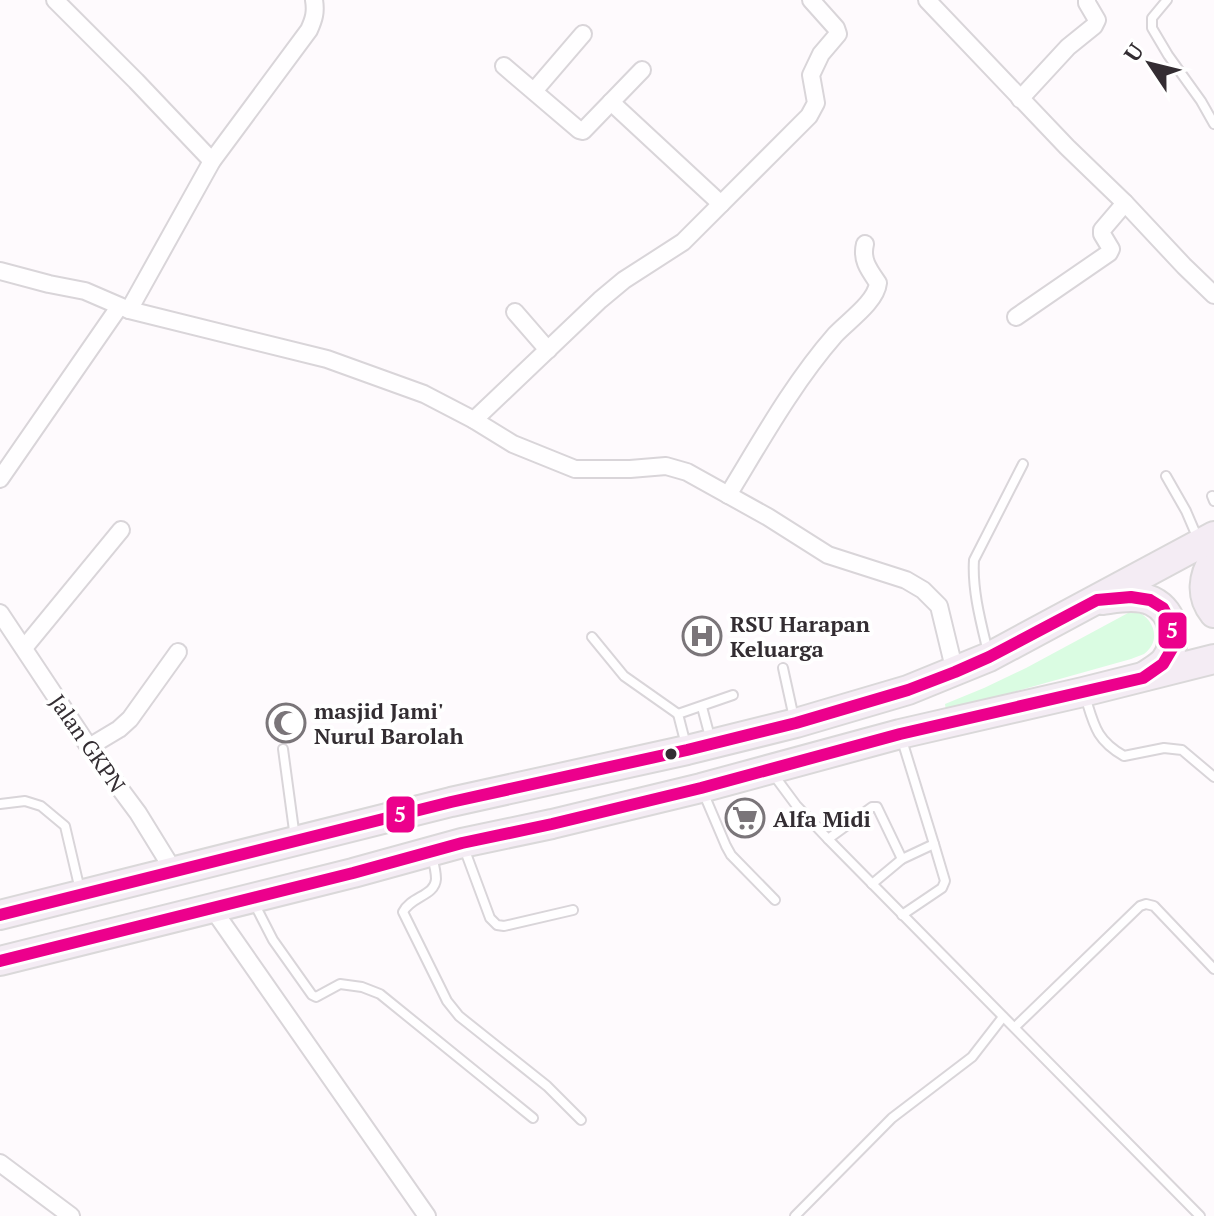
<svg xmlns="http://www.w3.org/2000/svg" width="1214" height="1216" font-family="'PT Serif',serif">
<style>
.green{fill:#dafce2}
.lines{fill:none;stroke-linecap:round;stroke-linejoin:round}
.service-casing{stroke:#d9d5d9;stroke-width:12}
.minor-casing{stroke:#d9d5d9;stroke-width:20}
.trunk-casing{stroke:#dad8d9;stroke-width:32}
.service{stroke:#fffeff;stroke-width:8}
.minor{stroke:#fffeff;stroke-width:16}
.trunk{stroke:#f4ecf4;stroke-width:28}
.bus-1-casing{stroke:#fff;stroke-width:18}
.bus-1{stroke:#ec008c;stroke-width:12}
.bus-dot{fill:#332d32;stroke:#fff;stroke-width:3}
.labels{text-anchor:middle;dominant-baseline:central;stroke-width:8;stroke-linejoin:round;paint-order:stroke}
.poi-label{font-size:22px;font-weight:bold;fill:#332d32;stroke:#fff;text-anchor:start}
.street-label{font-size:22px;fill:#332d32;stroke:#fff}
.line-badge{stroke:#fff;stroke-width:3}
.badge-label{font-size:22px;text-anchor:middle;font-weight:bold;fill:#fff}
</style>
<rect width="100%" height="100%" fill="#fefafd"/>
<path class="green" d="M1136 611C1154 618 1162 641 1144 654 1140 656 1135 657 1131 659L946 711 945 704 984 688 1026 668 1128 613Z"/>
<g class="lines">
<g class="service-casing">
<g id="service">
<path d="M1167 0 1152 18V28L1168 55 1201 101 1214 124"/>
<path d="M1166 476 1186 511 1198 539"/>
<path d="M1212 496 1214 501"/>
<path d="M592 637 624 676 678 714"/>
<path d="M988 652C981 623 972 590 974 560L1023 464"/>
<path d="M783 668 794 718"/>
<path d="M1085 696C1094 725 1096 740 1124 756L1164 748 1182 750 1214 777"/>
<path d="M702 707 710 737"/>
<path d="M901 737 934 844 902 859"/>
<path d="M686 745 678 714 733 695"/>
<path d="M283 749 295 838"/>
<path d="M773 774 796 805 828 839 1200 1216"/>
<path d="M703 792 726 846 731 855 775 900"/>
<path d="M0 804 25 801 41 806 65 826 80 890"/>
<path d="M828 839 872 807H877L902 859 872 884"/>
<path d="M464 848 490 918 497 925 504 926 573 910"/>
<path d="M432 857C434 864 436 872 436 879 435 896 411 896 403 912L447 1001 459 1016 547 1086 581 1120"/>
<path d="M254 903 273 940 312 995 316 997 340 984 362 987 380 994 533 1118"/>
<path d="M902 915 942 888 945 881 934 844"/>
<path d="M1015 1027 1140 906 1146 904 1154 906 1214 969"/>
<path d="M795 1216 892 1118 972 1057 1003 1017"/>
</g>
</g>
<g class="minor-casing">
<g id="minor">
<path d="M55 0 136 81 212 161"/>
<path d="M927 0 1067 147 1125 203 1184 266 1214 295"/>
<path d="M504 66 579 130 583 131 642 70"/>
<path d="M534 91 583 34"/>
<path d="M1020 99 1068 47 1094 26 1097 20 1087 3V0"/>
<path d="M611 102 721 204"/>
<path d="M0 271 49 284 85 291 129 310 327 359 424 394 474 420 600 300 624 280 683 242 809 116 816 103 811 75 821 54 838 34 836 28 811 0"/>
<path d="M129 310 212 161 309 30C314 19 316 12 314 0"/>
<path d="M515 312 548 350"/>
<path d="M1016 317 1109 253 1111 249 1102 234V230L1125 203"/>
<path d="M474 420 513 444 575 469H630L666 466 687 472 768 517 828 555 906 580 923 590 939 606 955 672"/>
<path d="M0 479 119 307"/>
<path d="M728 495C761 441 793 383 835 335 848 321 876 302 878 283 869 270 861 260 865 244"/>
<path d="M0 613 89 747 138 813 175 873"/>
<path d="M24 648 121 530"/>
<path d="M89 747 119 729 130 719 178 652"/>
<path d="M212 908 427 1216"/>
<path d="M0 1163 71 1216"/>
</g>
</g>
<g class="trunk-casing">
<g id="trunk">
<path d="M1214 559C1203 576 1200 596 1214 613"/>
<path d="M1102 600C1118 598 1137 594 1152 601 1175 612 1179 642 1165 661 1160 667 1152 671 1145 676"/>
<path d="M0 915 451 802 687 750 796 723 908 690 989 657 1214 536"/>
<path d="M0 961 353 873 462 843 552 824 701 788 900 734 1083 692 1214 659"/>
</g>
</g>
<use href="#service" class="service"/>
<use href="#minor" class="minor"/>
<use href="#trunk" class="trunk"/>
<g class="bus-1-casing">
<path id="bus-1" d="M0 915 451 802 687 750 796 723 908 690 955 672 989 657 1097 600 1131 597 1150 600 1163 608 1172 625 1173 647 1163 664 1143 678 900 734 701 788 552 824 462 843 353 873 0 961"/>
</g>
<use href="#bus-1" class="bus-1"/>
</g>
<defs>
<g id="hospital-ring" transform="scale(2)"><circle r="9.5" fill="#fff" stroke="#7a7579" stroke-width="1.5"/><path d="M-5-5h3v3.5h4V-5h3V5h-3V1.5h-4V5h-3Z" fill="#7a7579"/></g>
<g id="mosque-ring" transform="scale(2)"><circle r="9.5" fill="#fff" stroke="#7a7579" stroke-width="1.5"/><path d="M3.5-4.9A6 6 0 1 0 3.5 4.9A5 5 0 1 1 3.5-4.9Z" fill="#7a7579"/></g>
<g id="supermarket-ring" transform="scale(2)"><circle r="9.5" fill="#fff" stroke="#7a7579" stroke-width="1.5"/><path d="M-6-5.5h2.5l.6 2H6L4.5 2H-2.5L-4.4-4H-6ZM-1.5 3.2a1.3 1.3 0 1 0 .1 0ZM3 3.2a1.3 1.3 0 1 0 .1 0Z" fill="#7a7579"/></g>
</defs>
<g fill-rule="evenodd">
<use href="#hospital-ring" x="702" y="636"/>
<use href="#mosque-ring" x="286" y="723"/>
<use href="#supermarket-ring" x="745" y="818"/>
</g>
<circle class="bus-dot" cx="671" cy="754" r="7"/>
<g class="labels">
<g class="poi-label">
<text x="730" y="623">RSU Harapan<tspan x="730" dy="25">Keluarga</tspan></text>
<text x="314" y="710">masjid Jami'<tspan x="314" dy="25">Nurul Barolah</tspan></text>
<text x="773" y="818">Alfa Midi</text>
</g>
<g class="street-label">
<text transform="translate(88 743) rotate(55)">Jalan GKPN</text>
</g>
</g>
<g class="line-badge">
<rect x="1157" y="611" width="31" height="39" rx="8" fill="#ec008c"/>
<rect x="385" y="795" width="31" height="39" rx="8" fill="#ec008c"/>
</g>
<g class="badge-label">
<text x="1172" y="638">5</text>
<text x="400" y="822">5</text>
</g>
<g transform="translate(1150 64) rotate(305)" stroke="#ffffff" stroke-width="6" paint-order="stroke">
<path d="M0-6L14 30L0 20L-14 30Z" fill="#332d32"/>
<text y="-12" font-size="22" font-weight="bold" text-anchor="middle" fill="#332d32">U</text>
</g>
</svg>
